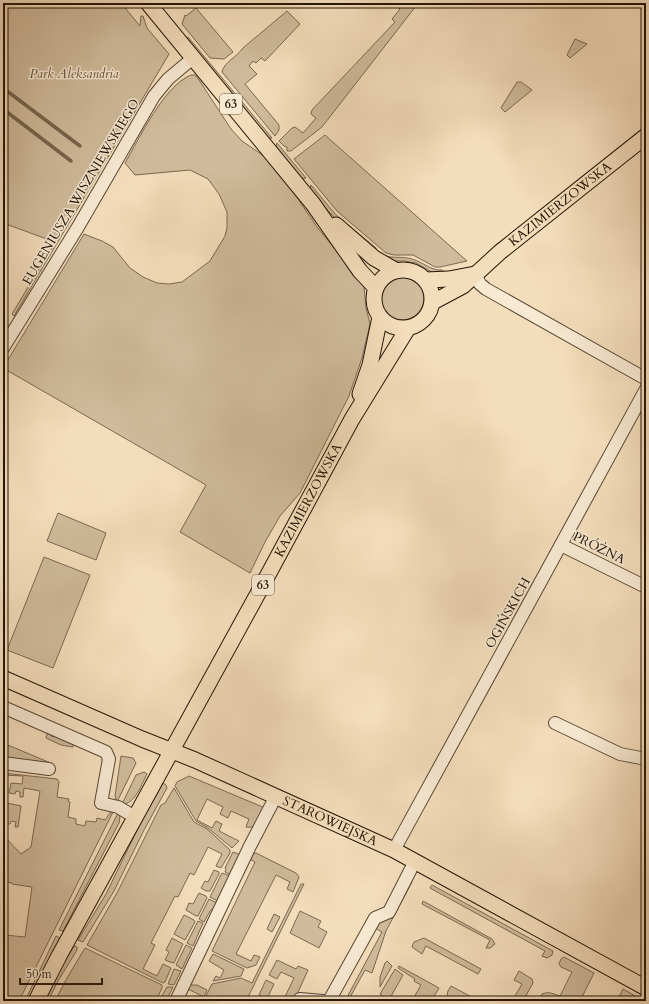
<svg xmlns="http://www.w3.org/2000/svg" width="649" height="1004" font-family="Cardo,serif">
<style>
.green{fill:#d0bb9c;stroke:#7a6851}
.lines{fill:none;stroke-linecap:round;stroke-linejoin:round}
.stream{stroke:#76644d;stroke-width:3.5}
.minor-casing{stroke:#574733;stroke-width:14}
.major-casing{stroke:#231506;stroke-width:17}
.minor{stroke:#f8e9d3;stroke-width:12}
.major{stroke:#f4ddbb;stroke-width:15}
.labels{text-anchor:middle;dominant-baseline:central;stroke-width:3;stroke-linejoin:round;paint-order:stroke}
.shield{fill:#f8e9d3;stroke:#635544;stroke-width:1}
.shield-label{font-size:12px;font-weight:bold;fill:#231506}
.park-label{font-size:13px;font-style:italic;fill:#604f3a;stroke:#f8e9d3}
.street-label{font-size:13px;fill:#231506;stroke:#f8e9d3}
</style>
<rect width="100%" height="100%" fill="#f4ddbb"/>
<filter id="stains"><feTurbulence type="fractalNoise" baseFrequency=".005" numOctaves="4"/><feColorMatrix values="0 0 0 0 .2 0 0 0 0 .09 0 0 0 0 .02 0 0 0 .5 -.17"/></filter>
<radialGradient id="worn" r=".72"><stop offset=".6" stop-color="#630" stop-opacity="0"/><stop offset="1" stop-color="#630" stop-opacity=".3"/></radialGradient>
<g class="green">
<path d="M3 3H121L140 26 141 16H143L147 28 169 54 14 316 12 314 55 242 3 223Z"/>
<path d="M393 3H414L416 6 322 127 291 151H287V147L284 146 279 141 292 128 295 127 303 133 316 118 311 114 312 110 395 22 392 19 400 9Z"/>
<path d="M196 8 233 52 224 59 210 58 182 24 185 15 186 16Z"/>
<path d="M287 11 300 24 265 61 261 58 256 63 253 61 249 66 257 74 245 84 279 125V130L275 136 222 72C224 62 237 57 243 48Z"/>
<path d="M188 37 272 138H268L185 39Z"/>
<path d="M575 39 587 44 570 58 567 55Z"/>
<path d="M191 75H195L199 80 231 129 242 141 264 156 277 170 290 187 317 227 345 261 364 286 366 308 370 324 362 358 349 396 300 493 280 516 265 542 250 573 180 532 206 485 3 368 84 234 102 241 113 247 130 268 143 277 157 283 169 284 182 282 210 261 225 236 227 228V212L219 194 208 179 190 170 135 175 125 163C140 137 164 86 191 75Z"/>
<path d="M517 82H521L532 90 505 112 501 108Z"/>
<path d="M325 135 467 261 440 267H435L413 255H394L386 253 337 211 294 159Z"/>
<path d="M277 143 306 178 302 179 276 148Z"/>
<path d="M311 185 336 215 376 248V251L346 228 329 212 311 191 310 188Z"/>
<path d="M383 255C394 259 402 256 412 259 423 262 431 271 442 270L445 272 433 273 416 263 405 261H393Z"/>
<circle cx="402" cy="298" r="22"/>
<path d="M58 513 106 533 96 560 47 541Z"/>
<path d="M44 557 90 575 53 668 7 650Z"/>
<path d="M48 731 52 733 51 736 54 737 55 734 73 743V747L61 745 46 738Z"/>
<path d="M3 743 53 764V766L3 759Z"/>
<path d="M121 756 133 758 136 763 117 802 115 796Z"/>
<path d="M144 772 147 774C142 783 135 805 122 804L136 775Z"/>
<path d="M3 773 57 779 59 782 57 797 69 799 68 801 70 802 68 817 76 819V824L85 826 86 821 96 822 97 818 105 820 110 813 113 812 19 1001H3V916L6 924 5 935 25 937 32 887 12 884V883L7 882V883H3V835L21 854 31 847 40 791 24 788 23 797H20V792L16 791 15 794 9 793 11 783 22 784 23 776 3 775Z"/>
<path d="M189 776 265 808C261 817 258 829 246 827L249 819 231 811 228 818 220 814 223 807 207 799 197 820 212 828 216 821 222 824 219 831 239 841 232 848 208 828 196 821 175 786 177 782Z"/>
<path d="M163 783 166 785 167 788 144 830 114 891 83 942 78 940 106 894 143 818Z"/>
<path d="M174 788 194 822 207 829 230 850V853L221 868 216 866 222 854 208 847 194 875 190 873 178 897 175 896 151 943 155 945 143 969 157 976 163 964 171 968 165 982 163 983 87 945 118 891 161 805 165 803Z"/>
<path d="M7 803 21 806 18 827H15L16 822 11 821 10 824H4Z"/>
<path d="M118 813 120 817 119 823 63 931 59 930Z"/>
<path d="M233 852 241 855 231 875 225 872 226 869 225 868Z"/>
<path d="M256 853 296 873 299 877 293 892 287 889 290 882 276 875 236 954 251 961 254 955 260 957 256 965 247 968 212 951 255 862 248 858 252 854Z"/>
<path d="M214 870 219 872V874L210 891H206L201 888 205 881 208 882Z"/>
<path d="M222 873 230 876 218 901 210 897Z"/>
<path d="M410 881 412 882 386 931 372 973 365 970 348 1001H345L382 932 375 928 376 925 391 916Z"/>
<path d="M301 884H304L246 1001H212L205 998 212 984 241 978 252 983Z"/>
<path d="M432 885 553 951 552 955 547 958 542 956 545 951 430 888Z"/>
<path d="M199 893 206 896 207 898 198 916H196L186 910 189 903 193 904Z"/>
<path d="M209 899 217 903 216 906 210 911 204 922 199 919Z"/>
<path d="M423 901 492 939 495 944 490 948H486L490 940 422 904Z"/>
<path d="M300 911 321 921 318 927 327 932 319 948 290 933Z"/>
<path d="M274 914 280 917 272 932 267 929Z"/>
<path d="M184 915 194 920 195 922 185 940 174 934Z"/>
<path d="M198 921 203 923 193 946 187 943Z"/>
<path d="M56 936 60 938 29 1001H25Z"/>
<path d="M172 938 183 944 174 963 170 962 165 960 169 952 166 950Z"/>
<path d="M424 938 481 969 478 974 426 946 422 954 412 947 414 942Z"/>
<path d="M186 945 192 948 182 969 176 965Z"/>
<path d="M74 946 77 947V950L58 981 48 1001H43L53 981Z"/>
<path d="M85 948 162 985V988L156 1001H123L119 999 118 1001H55L67 978Z"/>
<path d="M213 954 244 969 241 976 213 981 216 976 220 978 224 970 209 961Z"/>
<path d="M564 957 594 973 580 1001H539L542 994C549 991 553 994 560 996L572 972 561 967 559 964 561 959Z"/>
<path d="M277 960 296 969 298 966 308 970 294 1001H283L294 978 281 972 277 979 269 975Z"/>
<path d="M387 961 392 966 380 987V977L385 963Z"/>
<path d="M399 966 439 988 431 1001H412L421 985 414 981 415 979 398 968Z"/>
<path d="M174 969 181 971 174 985 168 984Z"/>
<path d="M395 969 403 975 389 1000 381 997 382 995 380 994Z"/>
<path d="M519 971 532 979 533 983 523 1001H512L522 984 514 980Z"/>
<path d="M266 980 274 984 267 999 259 995Z"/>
<path d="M189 985H197L207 990 204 997 186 988Z"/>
<path d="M451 986 479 1001H446L448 991Z"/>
<path d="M167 987H173L166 1001H159Z"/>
<path d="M623 989 644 1001H617Z"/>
</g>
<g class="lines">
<g class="stream">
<path d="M3 88 80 146"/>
<path d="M3 109 71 161"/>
</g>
<g class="minor-casing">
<g id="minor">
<path d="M475 274 480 284 486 289 646 379"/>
<path d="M3 348 78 227 154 96 168 79 193 58"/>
<path d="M561 545 646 587"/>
<path d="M3 707 106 752 109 759 101 803 118 807 135 817"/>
<path d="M555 723 620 754 646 759"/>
<path d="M3 763 49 769"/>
<path d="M394 850 646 389"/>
<path d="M176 1001 250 846 276 796"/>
<path d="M299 1001 300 999 323 1001"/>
<path d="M329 1001 375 918 389 912 415 861"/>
</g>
</g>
<g class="major-casing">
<g id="major">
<path d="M148 3 313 204 360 271 376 288"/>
<path d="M336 225 374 258 395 270"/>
<circle cx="403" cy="299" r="29"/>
<path d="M426 280 449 279 475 274"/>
<path id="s1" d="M433 302 463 286 500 252 646 136"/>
<path d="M360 394 370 365 380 317"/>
<path id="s2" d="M3 678 142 739 195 760 394 850 646 988"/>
<path id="s3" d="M36 1001 59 956 262 586 352 419 408 328"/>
</g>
</g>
<use href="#minor" class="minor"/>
<use href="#major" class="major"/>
</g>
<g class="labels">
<g class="shield">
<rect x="220" y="94" width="22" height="20" rx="3"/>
<rect x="252" y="575" width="22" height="20" rx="3"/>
</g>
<g class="shield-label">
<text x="231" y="104">63</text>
<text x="263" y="585">63</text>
</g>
<g class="park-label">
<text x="74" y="74">Park Aleksandria</text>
</g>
<g class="street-label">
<text transform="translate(81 192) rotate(-59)">EUGENIUSZA WISZNIEWSKIEGO</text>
<text stroke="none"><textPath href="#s1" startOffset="161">KAZIMIERZOWSKA</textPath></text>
<text stroke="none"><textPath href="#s3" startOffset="570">KAZIMIERZOWSKA</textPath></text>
<text transform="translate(599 548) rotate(26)">PRÓŻNA</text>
<text transform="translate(508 613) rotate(-61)">OGIŃSKICH</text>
<text stroke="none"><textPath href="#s2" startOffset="357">STAROWIEJSKA</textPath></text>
</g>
</g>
<rect width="649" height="1004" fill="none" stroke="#f4ddbb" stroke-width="16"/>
<rect x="4" y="4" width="641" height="996" fill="none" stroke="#231506" stroke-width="2"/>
<rect x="8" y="8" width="633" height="988" fill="none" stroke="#231506"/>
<path d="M20 978v6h82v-6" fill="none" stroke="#231506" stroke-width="2"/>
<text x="26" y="978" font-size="12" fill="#231506" stroke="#f8e9d3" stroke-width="3" paint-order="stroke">50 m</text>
<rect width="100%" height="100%" filter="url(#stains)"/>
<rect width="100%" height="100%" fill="url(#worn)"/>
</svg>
